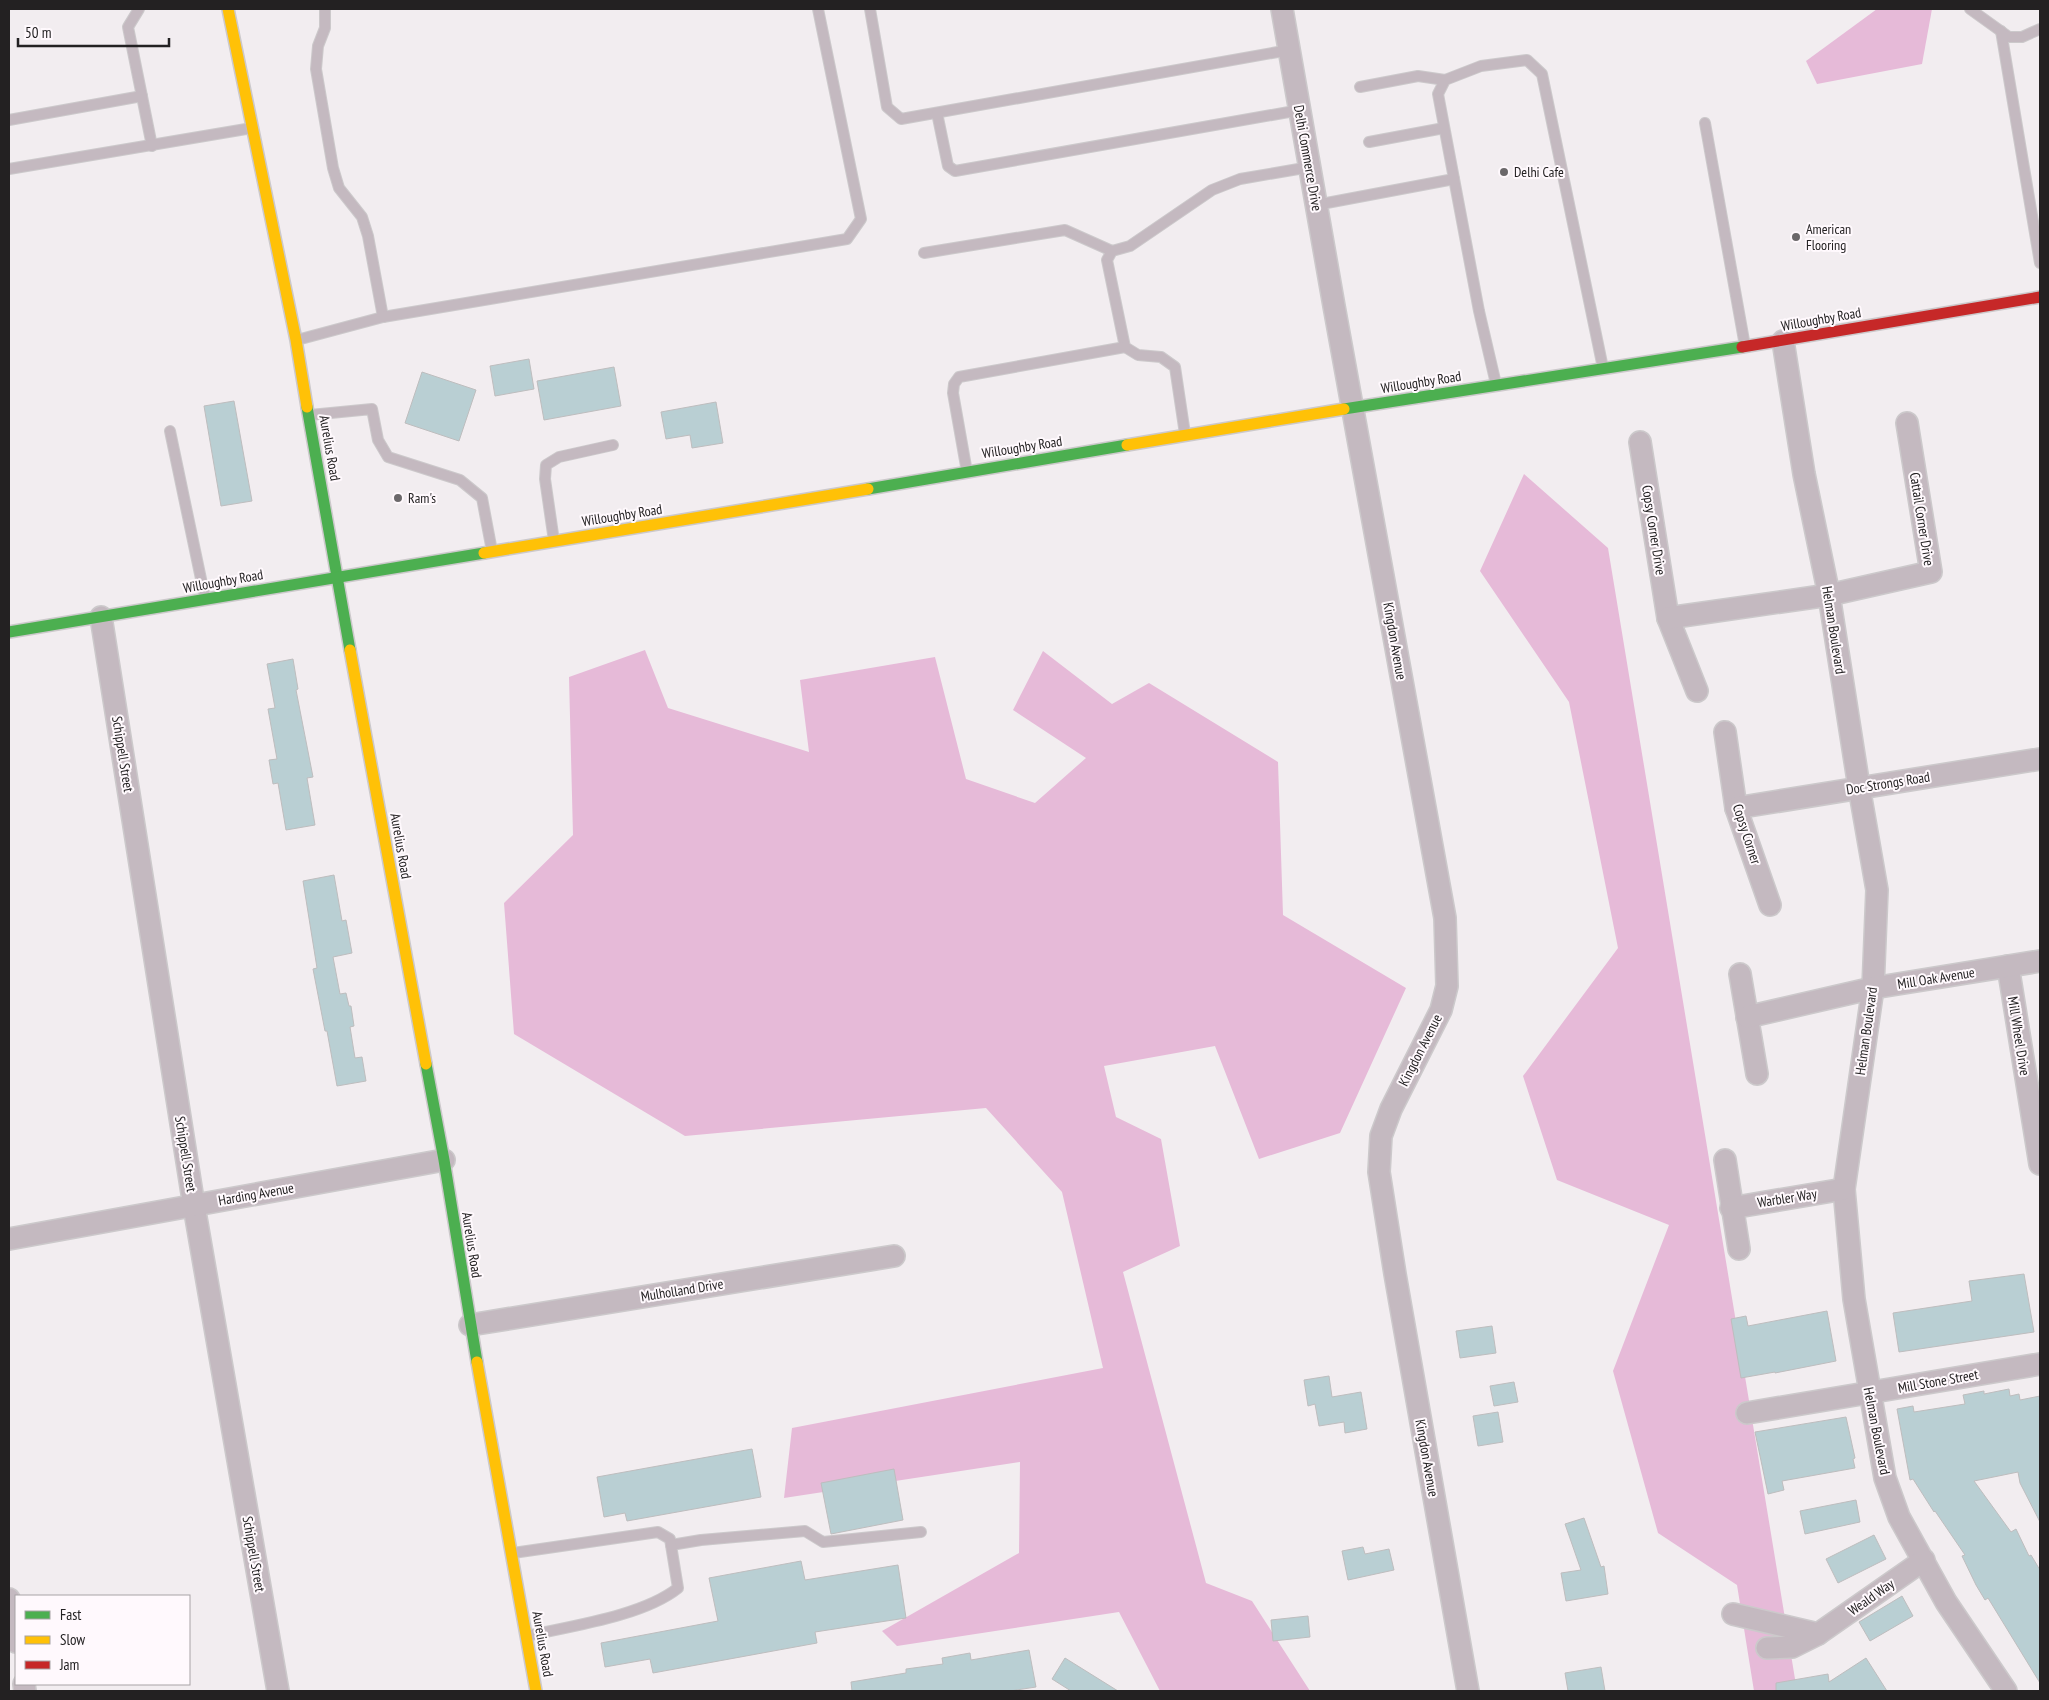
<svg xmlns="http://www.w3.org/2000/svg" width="2049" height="1700" font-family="'PT Sans Narrow',sans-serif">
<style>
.forest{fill:#e6bad8}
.building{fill:#b9cfd3;stroke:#bebdbe}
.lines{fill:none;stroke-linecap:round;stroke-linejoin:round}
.lane-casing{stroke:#ccc9cb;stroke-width:12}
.street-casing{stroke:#ccc9cb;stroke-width:24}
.fast-casing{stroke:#ccc9cb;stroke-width:14}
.slow-casing{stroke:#ccc9cb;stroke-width:14}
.jam-casing{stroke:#ccc9cb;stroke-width:14}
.lane{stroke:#c4b9c0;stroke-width:10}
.street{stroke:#c4b9c0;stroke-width:21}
.fast{stroke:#4caf50;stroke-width:11}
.slow{stroke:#ffc107;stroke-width:11}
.jam{stroke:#c62828;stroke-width:11}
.poi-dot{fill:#6b686a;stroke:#fff9fd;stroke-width:2}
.labels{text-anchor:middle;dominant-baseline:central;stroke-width:4;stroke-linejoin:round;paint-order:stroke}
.street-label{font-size:14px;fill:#232122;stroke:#fff9fd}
.poi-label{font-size:14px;fill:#232122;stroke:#fff9fd;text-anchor:start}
</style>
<rect width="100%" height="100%" fill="#f2edf0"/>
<g class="forest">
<path d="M1877 9H1932L1922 64 1817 84 1806 61Z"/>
<path d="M1524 474 1608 548 1797 1691H1754L1737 1585 1658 1533 1613 1371 1669 1225 1557 1180 1523 1076 1618 948 1569 702 1480 571Z"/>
<path d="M645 650 668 708 809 752 800 680 935 657 966 779 1035 803 1086 758 1013 710 1043 651 1112 704 1149 683 1278 762 1283 915 1406 988 1340 1133 1259 1159 1215 1046 1104 1066 1116 1117 1161 1139 1180 1246 1123 1272 1206 1583 1252 1601 1310 1691H1160L1119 1612 897 1646 882 1631 1019 1553 1020 1462 784 1498 792 1428 1103 1368 1062 1192 986 1108 685 1136 514 1034 504 903 573 835 569 677Z"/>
</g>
<g class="building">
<path d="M529 359 534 389 495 396 490 366Z"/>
<path d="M614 367 621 406 544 420 537 381Z"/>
<path d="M422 372 476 390 459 441 405 423Z"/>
<path d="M234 401 252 501 221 506 204 406Z"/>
<path d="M716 402 723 443 692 448 690 435 666 439 661 412Z"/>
<path d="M293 659 298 689 296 690 313 777 307 778 315 825 286 830 278 783 273 784 269 760 277 759 268 709 275 708 267 664Z"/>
<path d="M334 875 342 921 346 920 352 953 333 957 340 994 346 993 349 1006H351L354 1026 350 1027 355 1058 362 1057 366 1081 337 1086 327 1031H325L313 969 317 968 303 881Z"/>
<path d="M2024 1274 2034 1332 1899 1352 1893 1313 1972 1301 1969 1281Z"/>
<path d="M1827 1311 1836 1361 1775 1373V1372L1741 1378 1731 1319 1746 1316 1748 1326Z"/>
<path d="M1492 1326 1496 1353 1460 1358 1456 1331Z"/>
<path d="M1329 1376 1332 1397 1361 1392 1367 1429 1345 1433 1344 1422 1319 1426 1315 1404 1308 1406 1304 1380Z"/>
<path d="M1514 1382 1518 1402 1494 1406 1490 1386Z"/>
<path d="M2009 1389 2010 1396 2019 1394 2020 1400 2040 1396V1522L2020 1483 2018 1472 1974 1481 2011 1532 2016 1529 2029 1556 2031 1555 2040 1570V1683L1988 1598 1985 1600 1976 1585 1962 1556 1965 1555 1935 1511 1934 1512 1913 1479 1910 1480 1897 1409 1913 1406 1914 1412 1965 1404 1963 1395 1984 1391V1394Z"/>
<path d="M1498 1412 1503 1442 1478 1446 1473 1416Z"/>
<path d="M1846 1417 1855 1458 1853 1459 1855 1468 1782 1481 1784 1490 1768 1494 1755 1432Z"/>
<path d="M752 1449 761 1497 627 1521 625 1513 604 1517 597 1477Z"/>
<path d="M894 1469 903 1520 831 1534 821 1483Z"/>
<path d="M1856 1500 1860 1522 1805 1534 1800 1511Z"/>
<path d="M1584 1518 1601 1567 1604 1566 1608 1594 1566 1601 1561 1573 1581 1570 1565 1524Z"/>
<path d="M1874 1535 1886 1559 1838 1583 1826 1559Z"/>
<path d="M1363 1547 1365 1554 1389 1549 1394 1570 1348 1580 1342 1551Z"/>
<path d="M801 1561 805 1580 898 1565 906 1618 815 1632 817 1643 653 1673 650 1659 605 1667 601 1643 718 1621 709 1578Z"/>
<path d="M1902 1596 1913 1616 1870 1641 1859 1622Z"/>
<path d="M1308 1616 1310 1637 1273 1641 1271 1620Z"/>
<path d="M1029 1650 1036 1687 1010 1691H852L851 1682 906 1673V1669L943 1664 942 1658 970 1653 971 1660Z"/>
<path d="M1065 1658 1118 1691H1071L1052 1679Z"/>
<path d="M1866 1658 1887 1691H1776V1683L1828 1674 1829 1682Z"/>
<path d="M1601 1667 1605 1691H1568L1565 1673Z"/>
</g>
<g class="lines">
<g class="lane-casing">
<g id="lane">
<path d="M139 9 128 27 152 146"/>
<path d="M325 9V28L318 46 316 69 333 168 339 188 362 217 368 236 383 317"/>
<path d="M870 9 887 107 901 119 1289 50"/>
<path d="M1970 9 2009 37H2022L2040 29"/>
<path d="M2001 31 2040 263"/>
<path d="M1360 87 1418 76 1445 80"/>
<path d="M937 113 948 166 955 171 1300 110"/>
<path d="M9 120 142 96"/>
<path d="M1705 123 1745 346"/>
<path d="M1369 142 1444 128"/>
<path d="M9 169 252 128"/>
<path d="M1316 205 1454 179"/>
<path d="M924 253 1065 230 1112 251"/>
<path d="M297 340 383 317 847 239 861 219 818 9"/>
<path d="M1496 384 1479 311 1438 94 1445 80 1481 66 1527 60 1542 74 1603 368"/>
<path d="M310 415 372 409 378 440 388 457 460 480 482 498 492 551"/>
<path d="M170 431 205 598"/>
<path d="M1185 434 1175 367 1161 357 1138 355 1125 347 1107 260 1112 251 1130 246 1212 190 1240 179 1310 167"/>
<path d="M967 472 953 393 954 384 959 377 1125 347"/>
<path d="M554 541 545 479 546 465 559 457 613 445"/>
<path d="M671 1545 701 1540 805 1531 823 1542 921 1532"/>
<path d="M513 1553 658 1532 670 1539 678 1588C643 1616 571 1626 527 1636"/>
</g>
</g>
<g class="street-casing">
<g id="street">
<path d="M1282 9 1334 306 1445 918 1447 986 1441 1010 1391 1109 1381 1136 1379 1172 1395 1274 1468 1691"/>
<path d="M1783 341 1804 474 1829 595 1859 787 1877 890 1873 988 1844 1189 1854 1299 1885 1478 1899 1517 1946 1602 2006 1691"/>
<path d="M1640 442 1668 618 1697 691"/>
<path d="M101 617 194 1206 278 1691"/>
<path d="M1668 618 1829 595 1931 572 1907 423"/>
<path d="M1725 732 1736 808 1770 905"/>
<path d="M1736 808 2040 759"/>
<path d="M2008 966 2040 1164"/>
<path d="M1740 974 1757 1074"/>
<path d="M1747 1017 1873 988 2040 961"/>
<path d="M1725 1160 1739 1249"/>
<path d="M1731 1208 1844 1189"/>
<path d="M9 1239 444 1160"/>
<path d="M470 1325 894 1256"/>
<path d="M1747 1413 2040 1364"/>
<path d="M9 1599 16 1642"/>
<path d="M1733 1614 1818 1634"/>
<path d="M1767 1648 1792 1647 1818 1634 1924 1560"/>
<path d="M24 1684 25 1691"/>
</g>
</g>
<g class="fast-casing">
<g id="fast">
<path d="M307 407 350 650"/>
<path d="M1344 409 1742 347"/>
<path d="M868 489 1127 445"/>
<path d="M9 632 484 553"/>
<path d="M426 1064 444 1160 477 1362"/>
</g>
</g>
<g class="slow-casing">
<g id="slow">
<path d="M228 9 296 340 307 407"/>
<path d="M1127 445 1344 409"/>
<path d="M484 553 868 489"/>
<path d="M350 650 426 1064"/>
<path d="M477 1362 536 1691"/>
</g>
</g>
<g class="jam-casing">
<path id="jam" d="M1742 347 2040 297"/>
</g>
<use href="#lane" class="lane"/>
<use href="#street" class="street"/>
<use href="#fast" class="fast"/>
<use href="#slow" class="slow"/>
<use href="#jam" class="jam"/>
</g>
<g class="poi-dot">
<circle cx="1504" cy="172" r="5"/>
<circle cx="1796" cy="237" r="5"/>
<circle cx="398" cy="498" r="5"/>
</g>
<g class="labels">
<g class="street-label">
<text transform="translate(1308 158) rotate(80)">Delhi Commerce Drive</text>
<text transform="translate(1821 319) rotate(-10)">Willoughby Road</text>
<text transform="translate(1421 382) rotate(-9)">Willoughby Road</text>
<text transform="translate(1022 447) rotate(-9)">Willoughby Road</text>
<text transform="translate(330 448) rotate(80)">Aurelius Road</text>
<text transform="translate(622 515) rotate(-9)">Willoughby Road</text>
<text transform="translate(1922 519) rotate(81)">Cattail Corner Drive</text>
<text transform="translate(1654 530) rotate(81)">Copsy Corner Drive</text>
<text transform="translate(223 581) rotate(-10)">Willoughby Road</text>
<text transform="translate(1834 630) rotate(81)">Helman Boulevard</text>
<text transform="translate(1395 641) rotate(80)">Kingdon Avenue</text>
<text transform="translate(123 754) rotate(81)">Schippell Street</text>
<text transform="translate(1888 783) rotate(-9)">Doc Strongs Road</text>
<text transform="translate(1747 834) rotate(72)">Copsy Corner</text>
<text transform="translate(401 846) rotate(80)">Aurelius Road</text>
<text transform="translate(1936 978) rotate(-9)">Mill Oak Avenue</text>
<text transform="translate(1866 1031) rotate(-82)">Helman Boulevard</text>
<text transform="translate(2019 1036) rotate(81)">Mill Wheel Drive</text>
<text transform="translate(1420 1050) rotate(-63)">Kingdon Avenue</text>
<text transform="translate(186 1154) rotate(81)">Schippell Street</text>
<text transform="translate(256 1194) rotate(-10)">Harding Avenue</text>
<text transform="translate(1787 1198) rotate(-9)">Warbler Way</text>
<text transform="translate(472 1245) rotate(81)">Aurelius Road</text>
<text transform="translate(682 1290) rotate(-9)">Mulholland Drive</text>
<text transform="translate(1938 1381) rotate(-10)">Mill Stone Street</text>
<text transform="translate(1877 1431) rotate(79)">Helman Boulevard</text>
<text transform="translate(1427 1458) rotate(80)">Kingdon Avenue</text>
<text transform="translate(254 1554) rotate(80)">Schippell Street</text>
<text transform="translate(1871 1597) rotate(-35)">Weald Way</text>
<text transform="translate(543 1644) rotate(80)">Aurelius Road</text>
</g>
<g class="poi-label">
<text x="1514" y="172">Delhi Cafe</text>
<text x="1806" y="229">American<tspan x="1806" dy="16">Flooring</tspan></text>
<text x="408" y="498">Ram's</text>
</g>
</g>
<rect width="2049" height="1700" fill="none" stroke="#232122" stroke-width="20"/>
<rect x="15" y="1595" width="175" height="90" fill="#fff9fd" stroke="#a7a3a5"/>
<rect x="25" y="1611" width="25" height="8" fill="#4caf50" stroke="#a7a3a5"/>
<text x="60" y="1620" font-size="15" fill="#232122">Fast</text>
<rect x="25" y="1636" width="25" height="8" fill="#ffc107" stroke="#a7a3a5"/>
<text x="60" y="1645" font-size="15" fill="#232122">Slow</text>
<rect x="25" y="1661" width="25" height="8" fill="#c62828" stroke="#a7a3a5"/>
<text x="60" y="1670" font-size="15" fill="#232122">Jam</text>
<path d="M18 38v8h151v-8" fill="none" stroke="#232122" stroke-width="2.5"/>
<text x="25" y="38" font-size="15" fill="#232122" stroke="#fff9fd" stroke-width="4" paint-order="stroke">50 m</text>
</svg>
